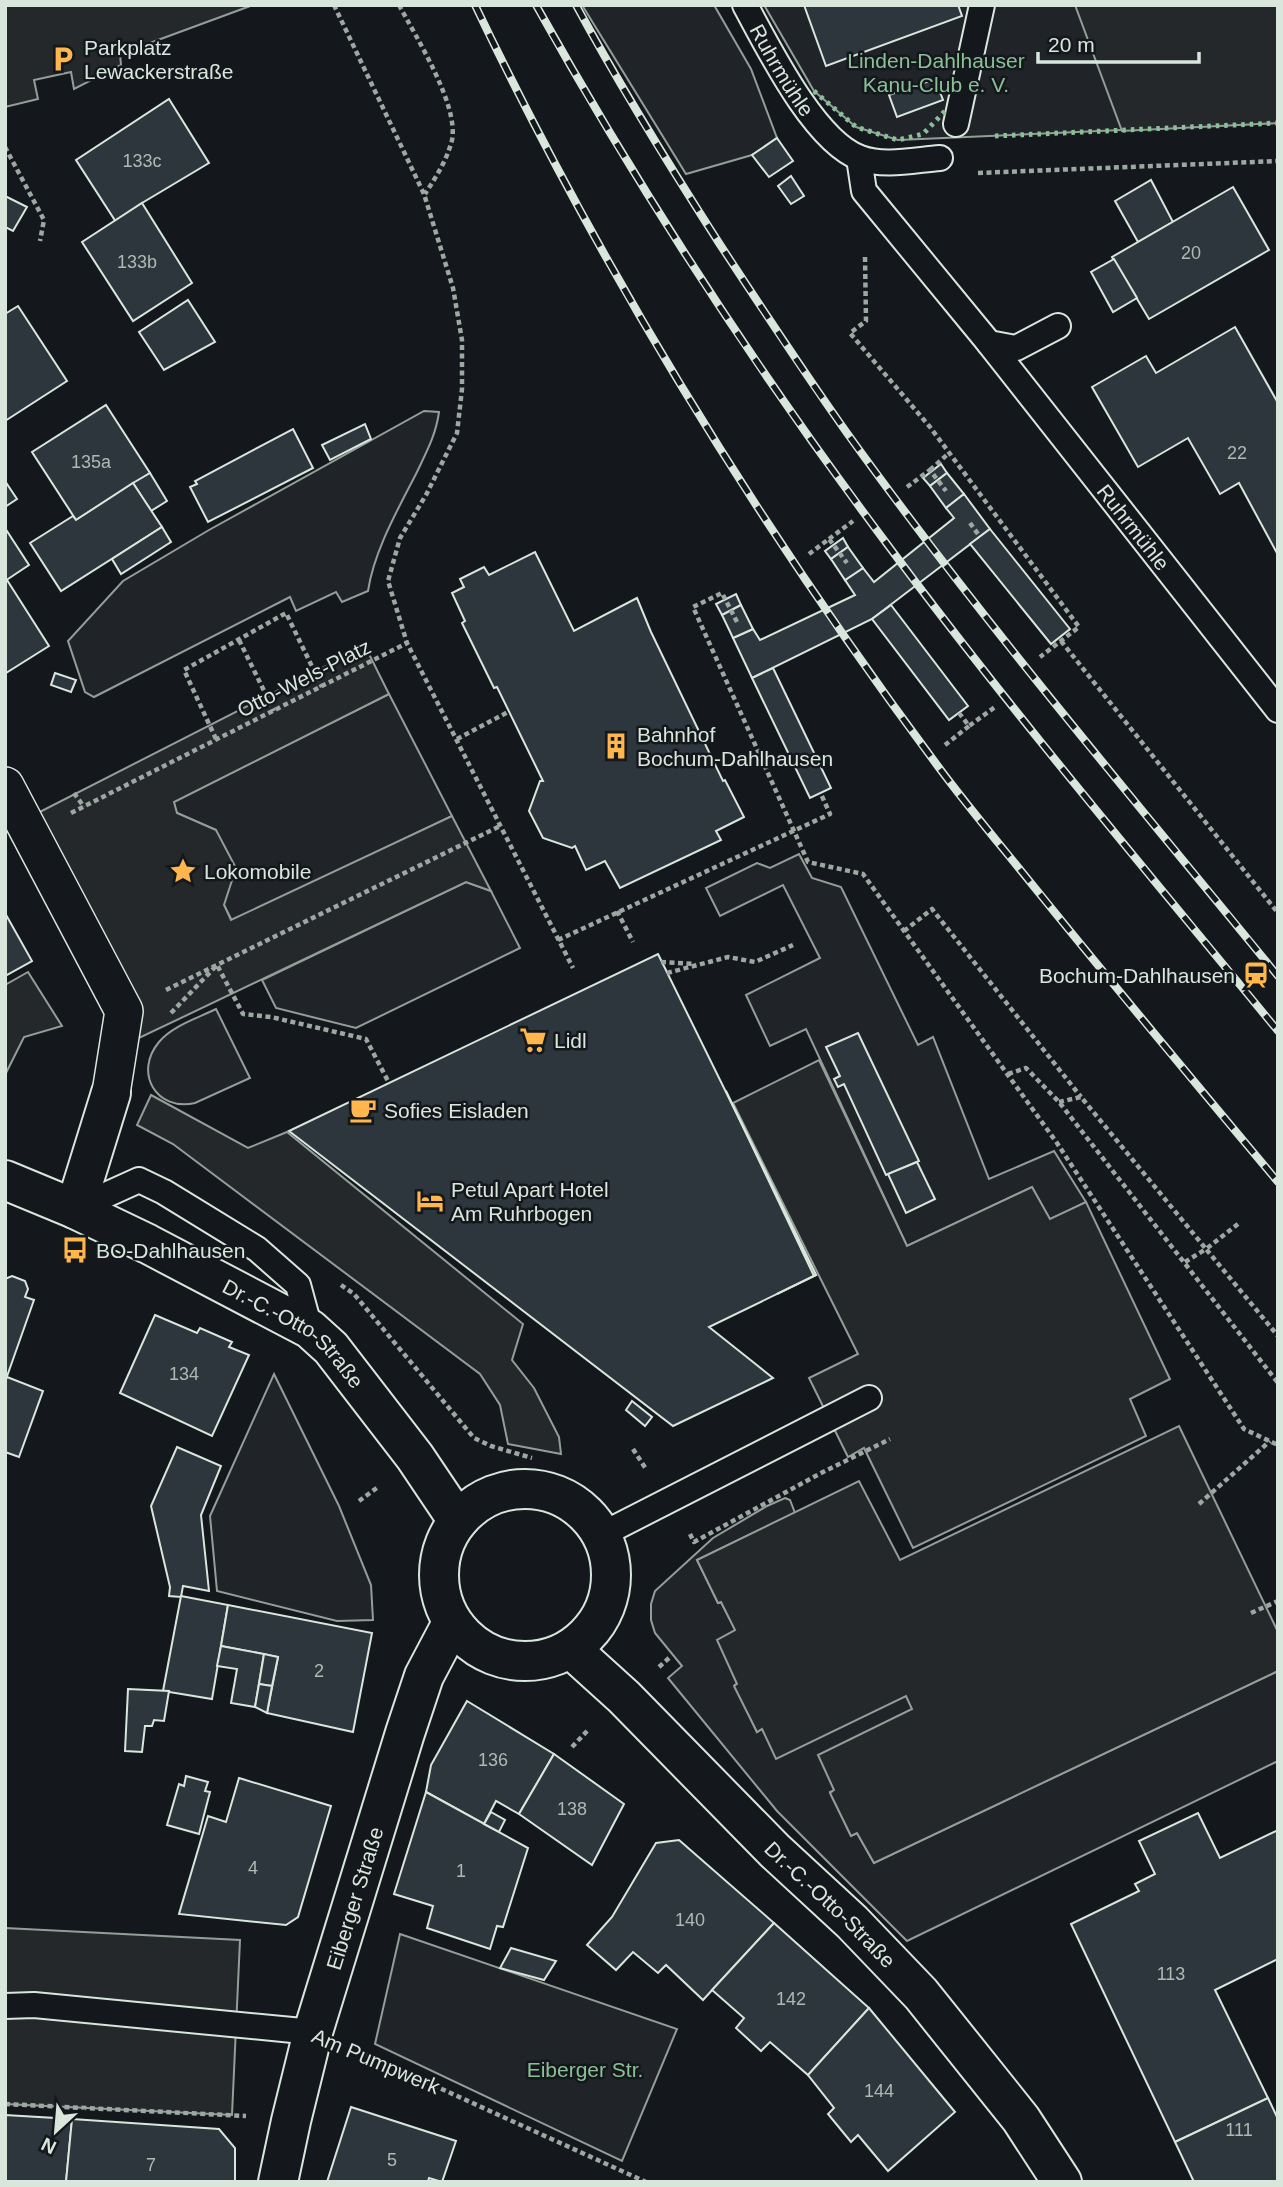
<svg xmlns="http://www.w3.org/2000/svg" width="1283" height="2187" font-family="Arial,sans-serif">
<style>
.green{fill:#202428;stroke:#939e99;stroke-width:2}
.parking{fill:#24282b;stroke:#939e99;stroke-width:2}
.building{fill:#2c363c;stroke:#d8e6dc;stroke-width:2}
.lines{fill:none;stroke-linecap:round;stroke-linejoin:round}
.service-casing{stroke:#d8e6dc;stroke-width:28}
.pedestrian-casing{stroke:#d8e6dc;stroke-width:40}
.minor-casing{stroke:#d8e6dc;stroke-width:42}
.tertiary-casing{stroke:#d8e6dc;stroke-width:42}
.path{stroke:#9da8a2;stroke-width:4.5;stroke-dasharray:5 3.5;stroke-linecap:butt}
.service{stroke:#14181c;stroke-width:24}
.pedestrian{stroke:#14181c;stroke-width:37}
.minor{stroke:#14181c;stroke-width:38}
.tertiary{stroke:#14181c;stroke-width:38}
.rail-casing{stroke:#d8e6dc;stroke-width:8}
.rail{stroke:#14181c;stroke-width:5;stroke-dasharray:16;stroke-linecap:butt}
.hedge{stroke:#8ac095;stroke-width:5;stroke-dasharray:3.5 5;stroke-linecap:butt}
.labels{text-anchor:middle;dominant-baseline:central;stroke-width:5;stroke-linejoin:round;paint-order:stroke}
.number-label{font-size:18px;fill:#adbab4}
.poi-label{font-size:21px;fill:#d8e6dc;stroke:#14181c;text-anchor:start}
.park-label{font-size:21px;fill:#8ac095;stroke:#14181c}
.street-label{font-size:21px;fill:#d8e6dc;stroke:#14181c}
</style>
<rect width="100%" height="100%" fill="#14181c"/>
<g class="green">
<path d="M582 5H714L751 69 777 138 752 155 686 174Z"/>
<path d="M764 5H1278V123L898 140 856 127 814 91Z"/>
<path d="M424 411 439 412C436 435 426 453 416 474 398 509 374 551 368 591L342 602 336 592 296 611 290 597 94 697 85 692 68 641 123 581 209 530Z"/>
<path d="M389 694 452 816 232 921 224 905 216 830 177 813 173 802Z"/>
<path d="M799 854 812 878 841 887 918 1045 933 1037 989 1179 1054 1151 1086 1202 1050 1220 1032 1187 907 1246 806 1029 770 1046 746 995 820 958 783 885 720 916 706 888 757 863 770 868Z"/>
<path d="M466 882 491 891 520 948 356 1028 276 1008 262 980Z"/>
<path d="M216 1009 250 1078 195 1103C157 1112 133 1073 159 1042 172 1026 198 1018 216 1009Z"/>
<path d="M274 1374 339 1506 371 1585 373 1620 337 1621 217 1591 210 1516Z"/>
<path d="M785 1498 790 1500 795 1513 697 1560 718 1603 721 1602 736 1631 737 1684 735 1685 757 1732 762 1729 906 1696 913 1709 835 1790 830 1792 851 1836 857 1833 874 1863 1278 1671V1761L907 1941 777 1811 668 1678 682 1666 655 1633 651 1620V1604L655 1591 713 1538 767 1506Z"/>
<path d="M400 1934 677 2029 622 2161 375 2044Z"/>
</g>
<g class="parking">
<path d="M5 5H253L120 54 121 65 74 89 71 72 34 80 38 99 5 107Z"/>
<path d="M1075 5H1278V123L1122 131Z"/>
<path d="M365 646 389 694 174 802 177 813 216 830 236 868 224 905 231 920 452 816 491 891 466 882 139 1038 24 820Z"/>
<path d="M28 972 62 1026 24 1037 5 1075V985Z"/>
<path d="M819 1060 907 1246 1032 1187 1050 1219 1086 1202 1170 1379 1130 1399 1146 1436 913 1548 864 1448 848 1457 809 1378 858 1354 733 1103Z"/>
<path d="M151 1095 248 1148 287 1132 523 1324 512 1360 534 1388 559 1437 561 1454 508 1444 500 1405 480 1374 173 1144 137 1125Z"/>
<path d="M1179 1426 1278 1632V1671L874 1863 857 1833 851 1836 830 1793 834 1790 818 1755 912 1709 906 1696 776 1759 762 1729 757 1732 734 1686 737 1684 717 1640 735 1630 721 1602 718 1603 697 1560 859 1481 900 1560Z"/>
<path d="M5 1928 240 1940 232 2115 5 2104Z"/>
</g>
<g class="building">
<path d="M804 5H958L962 16 826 66Z"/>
<path d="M935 79 943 100 897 117 889 95Z"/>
<path d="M169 99 209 163 142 203 116 222 76 160Z"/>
<path d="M777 138 793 161 769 177 752 155Z"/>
<path d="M791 176 804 196 791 204 778 186Z"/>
<path d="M1151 180 1173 222 1138 242 1115 201Z"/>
<path d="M1233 187 1269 250 1149 319 1112 257Z"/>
<path d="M5 196 27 207 13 231 5 227Z"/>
<path d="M142 203 192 283 133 321 82 242Z"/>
<path d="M1114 259 1137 298 1113 312 1091 272Z"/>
<path d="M188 300 215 342 164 370 139 332Z"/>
<path d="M18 306 67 381 5 421V314Z"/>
<path d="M1235 327 1278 403V555L1239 483 1220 494 1188 438 1138 467 1092 387 1146 356 1156 373Z"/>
<path d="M106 405 150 473 76 520 32 452Z"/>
<path d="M365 424 371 439 330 460 322 445Z"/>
<path d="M293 429 313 468 208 522 190 487 197 484 195 481Z"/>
<path d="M941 464 947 473 930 486 923 478Z"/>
<path d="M150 473 167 501 151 511 133 483Z"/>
<path d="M947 473 964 494 946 508 930 486Z"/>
<path d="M5 481 17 499 5 507Z"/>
<path d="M133 483 162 527 61 591 30 543 73 516 76 520Z"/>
<path d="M964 494 990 529 872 619 752 678 733 638 753 629 760 640 855 595 845 580 863 568 874 582 954 518 946 508Z"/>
<path d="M162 527 171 542 121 574 112 559Z"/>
<path d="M5 528 29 565 5 581Z"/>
<path d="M990 529 1070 629 1051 644 970 544Z"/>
<path d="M843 538 848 547 831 559 825 551Z"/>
<path d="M848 547 863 568 845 580 831 559Z"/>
<path d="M535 552 574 631 637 598 651 632 723 781 725 780 744 817 716 831 721 840 620 888 605 861 586 870 575 846 572 848 543 838 529 811 540 781H543L497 687 494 688 462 623 465 621 452 593 464 587 460 579 484 567 489 575Z"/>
<path d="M7 580 49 646 6 673 5 581Z"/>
<path d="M736 594 741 605 722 615 716 604Z"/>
<path d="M741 605 753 629 733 638 722 615Z"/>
<path d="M891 605 968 706 949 720 872 619Z"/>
<path d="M773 668 831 788 810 798 752 678Z"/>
<path d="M55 673 76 680 71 692 51 685Z"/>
<path d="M5 913 32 961 5 976Z"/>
<path d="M658 954 816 1275 709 1327 773 1378 673 1426 289 1131Z"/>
<path d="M858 1033 919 1161 886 1175 844 1084 838 1087 834 1079 840 1076 826 1047Z"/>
<path d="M726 1091 816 1275 777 1294 814 1276Z"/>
<path d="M917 1162 935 1199 906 1213 888 1174Z"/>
<path d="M12 1276 25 1281 28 1289 25 1297 34 1300 5 1382V1279Z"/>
<path d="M155 1315 197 1333 200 1328 232 1342 229 1347 249 1355 212 1436 120 1393Z"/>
<path d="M7 1377 43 1391 19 1457 5 1452V1382Z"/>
<path d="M632 1401 652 1417 645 1426 626 1410Z"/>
<path d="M177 1447 221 1466 201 1515 209 1591 183 1586 181 1597 169 1596 170 1587 151 1506Z"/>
<path d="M181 1596 228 1605 212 1699 163 1691Z"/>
<path d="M228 1605 372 1633 353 1732 267 1713 278 1657 221 1646Z"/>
<path d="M221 1646 264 1654 255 1707 231 1703 237 1669 217 1666Z"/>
<path d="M264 1654 278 1657 272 1686 259 1684Z"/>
<path d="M259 1684 272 1686 267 1713 255 1707Z"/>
<path d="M128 1689 169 1691 164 1721 154 1720 152 1726H145L142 1752 125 1751Z"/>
<path d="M467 1701 554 1754 519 1814 496 1801 484 1824 426 1792 431 1765Z"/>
<path d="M554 1754 624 1804 592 1865 519 1814Z"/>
<path d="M186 1776 208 1782 205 1791 210 1792 199 1834 167 1825 179 1784 184 1786Z"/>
<path d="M239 1778 331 1806 298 1917 286 1925 179 1914 208 1816 226 1822Z"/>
<path d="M426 1792 528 1848 503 1927 497 1926 490 1949 427 1928 433 1906 394 1894Z"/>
<path d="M491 1812 505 1820 499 1832 484 1824Z"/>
<path d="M1198 1813 1220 1858 1278 1830V1959L1215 1990 1268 2098 1175 2142 1071 1924 1139 1891 1135 1884 1155 1874 1139 1841Z"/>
<path d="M679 1840 774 1923 703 2000 666 1965 658 1973 633 1952 616 1970 587 1945 612 1917 656 1843Z"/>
<path d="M774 1923 869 2008 808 2075 770 2042 761 2051 736 2028 744 2018 712 1990Z"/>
<path d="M511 1948 556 1961 544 1980 500 1968Z"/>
<path d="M869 2008 955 2112 888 2171 858 2135 851 2142 828 2114 834 2108 808 2075Z"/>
<path d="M1268 2098 1278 2119V2182H1194L1175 2142Z"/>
<path d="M351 2107 456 2141 442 2182 429 2178 428 2182H327Z"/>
<path d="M5 2115 72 2119 66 2182H5Z"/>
<path d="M72 2119 219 2129 235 2148V2182H66Z"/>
</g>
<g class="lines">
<g class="service-casing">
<g id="service">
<path id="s1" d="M745 5C768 47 814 141 860 158 884 167 914 160 940 158"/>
<path d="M956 124 982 5"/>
<path d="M859 158 864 191 989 343 1016 348 1058 326"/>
<path id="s2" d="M989 343 1278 710"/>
<path d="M75 1209 139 1180 164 1192 257 1249 298 1285 310 1329"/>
<path d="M601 1535 869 1398"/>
<path d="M5 2006 34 2005 313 2032"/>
</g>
</g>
<g class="pedestrian-casing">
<path id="pedestrian" d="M5 786 124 1011 111 1093"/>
</g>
<g class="minor-casing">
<g id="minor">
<path d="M75 1209 111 1093"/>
<path id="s3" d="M278 2182 291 2121 313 2032 405 1733 424 1676 452 1623"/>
</g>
</g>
<g class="tertiary-casing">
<g id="tertiary">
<path id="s4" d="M5 1180 75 1209 148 1244 310 1329 331 1348 415 1457 458 1521"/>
<circle cx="525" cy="1575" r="86"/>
<path id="s5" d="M571 1649 624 1697 775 1851 852 1922 921 1994 1021 2119 1062 2182"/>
</g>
</g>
<g class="path">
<path d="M334 5 424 194 453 288 462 340V389L457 433 426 495 400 538 388 581 407 643 573 968"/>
<path d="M399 5C416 37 459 105 452 140 447 160 436 177 425 194"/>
<path d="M5 147 44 220 40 241"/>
<path d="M978 173 1278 161"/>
<path d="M865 257 866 321 850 333 930 427 1079 627 1040 657"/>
<path d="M930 470 949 453"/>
<path d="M907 487 930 470 946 491"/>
<path d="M970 523 978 534"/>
<path d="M829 539 853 521"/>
<path d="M809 554 829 539 847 563"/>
<path d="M737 622 722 593 693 607 808 862 863 874 1057 1143 1244 1429 1278 1445"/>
<path d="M239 640 274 711"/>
<path d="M1061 641 1278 913"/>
<path d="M959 713 969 726 995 707"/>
<path d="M216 739 184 670 286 613 322 687"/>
<path d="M457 739 508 712"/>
<path d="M945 745 969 726"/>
<path d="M74 793 84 807"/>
<path d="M71 813 407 643"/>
<path d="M617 911 633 942"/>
<path d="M904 931 932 909 1081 1097"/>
<path d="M558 940 830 814 821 794"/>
<path d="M661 962 695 964"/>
<path d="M667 973 728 957 755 962 793 945"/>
<path d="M166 990 500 826"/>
<path d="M171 1013 217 965 243 1014 271 1017 366 1039 389 1083"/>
<path d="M1008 1074 1026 1068 1059 1102 1278 1383"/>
<path d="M1059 1102 1081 1097 1206 1249 1238 1224"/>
<path d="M1185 1262 1206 1249 1278 1336"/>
<path d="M341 1285 354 1294 474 1438 491 1446 532 1458"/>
<path d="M633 1449 646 1469"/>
<path d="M359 1501 378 1487"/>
<path d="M1199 1504 1270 1441"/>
<path d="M690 1534 694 1542 823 1472 890 1439"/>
<path d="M1251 1613 1278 1601"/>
<path d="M659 1667 669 1658"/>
<path d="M572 1747 589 1729"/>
<path d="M356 2050 646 2182"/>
<path d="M5 2104 246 2116"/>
</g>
<use href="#service" class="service"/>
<use href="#pedestrian" class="pedestrian"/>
<use href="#minor" class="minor"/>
<use href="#tertiary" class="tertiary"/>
<g class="rail-casing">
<g id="rail">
<path d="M475 5C603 273 760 527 937 765 968 807 1002 847 1035 888 1115 987 1196 1084 1278 1182"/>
<path d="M536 5C641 193 758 372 887 544 1011 711 1146 870 1278 1031"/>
<path d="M576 5C620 86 669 165 719 243 761 307 803 371 847 433 982 621 1132 797 1278 976"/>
</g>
</g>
<use href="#rail" class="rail"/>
<g class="hedge">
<path d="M814 91 856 127 898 140 923 134 946 110"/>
<path d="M995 136 1278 123"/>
</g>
</g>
<defs>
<g id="parking-bare" transform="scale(2.1)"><path d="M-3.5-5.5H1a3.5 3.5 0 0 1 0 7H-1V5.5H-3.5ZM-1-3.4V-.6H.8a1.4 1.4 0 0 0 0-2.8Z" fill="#ffb74d" stroke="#14181c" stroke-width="2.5" paint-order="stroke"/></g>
<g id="building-bare" transform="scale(2.1)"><path d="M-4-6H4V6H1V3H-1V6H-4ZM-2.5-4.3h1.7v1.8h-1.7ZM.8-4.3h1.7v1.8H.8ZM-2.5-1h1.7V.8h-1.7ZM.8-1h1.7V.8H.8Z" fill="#ffb74d" stroke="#14181c" stroke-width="2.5" paint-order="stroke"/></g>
<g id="sight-bare" transform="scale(2.1)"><path d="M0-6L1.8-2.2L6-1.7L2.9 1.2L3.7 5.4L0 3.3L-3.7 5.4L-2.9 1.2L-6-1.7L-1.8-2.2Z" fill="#ffb74d" stroke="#14181c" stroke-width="2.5" paint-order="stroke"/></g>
<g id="station-bare" transform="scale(2.1)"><path d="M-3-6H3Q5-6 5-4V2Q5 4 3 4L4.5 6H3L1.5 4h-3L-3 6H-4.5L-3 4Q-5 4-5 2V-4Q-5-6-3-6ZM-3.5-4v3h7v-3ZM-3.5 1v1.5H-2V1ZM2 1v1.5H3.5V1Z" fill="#ffb74d" stroke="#14181c" stroke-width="2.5" paint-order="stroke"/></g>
<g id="supermarket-bare" transform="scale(2.1)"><path d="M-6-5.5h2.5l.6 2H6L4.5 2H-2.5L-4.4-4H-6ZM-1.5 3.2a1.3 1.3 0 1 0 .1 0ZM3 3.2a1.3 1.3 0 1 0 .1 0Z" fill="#ffb74d" stroke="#14181c" stroke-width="2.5" paint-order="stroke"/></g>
<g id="cafe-bare" transform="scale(2.1)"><path d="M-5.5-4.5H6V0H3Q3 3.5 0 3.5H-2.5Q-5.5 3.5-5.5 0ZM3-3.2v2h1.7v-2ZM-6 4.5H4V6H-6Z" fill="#ffb74d" stroke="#14181c" stroke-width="2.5" paint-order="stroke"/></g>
<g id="hotel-bare" transform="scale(2.1)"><path d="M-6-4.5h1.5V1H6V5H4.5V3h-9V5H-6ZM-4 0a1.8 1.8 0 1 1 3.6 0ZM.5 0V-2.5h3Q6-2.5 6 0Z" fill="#ffb74d" stroke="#14181c" stroke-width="2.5" paint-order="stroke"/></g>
<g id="bus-bare" transform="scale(2.1)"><path d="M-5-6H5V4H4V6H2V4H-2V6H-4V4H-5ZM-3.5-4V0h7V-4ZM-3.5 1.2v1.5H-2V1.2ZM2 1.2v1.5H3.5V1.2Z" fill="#ffb74d" stroke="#14181c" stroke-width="2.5" paint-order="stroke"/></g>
</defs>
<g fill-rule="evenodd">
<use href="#parking-bare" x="63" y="59"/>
<use href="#building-bare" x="616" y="746"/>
<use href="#sight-bare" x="183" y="871"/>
<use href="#station-bare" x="1256" y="975"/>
<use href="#supermarket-bare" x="533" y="1040"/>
<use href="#cafe-bare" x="363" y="1110"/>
<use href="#hotel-bare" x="430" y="1201"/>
<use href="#bus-bare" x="75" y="1250"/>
</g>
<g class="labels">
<g class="number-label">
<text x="142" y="161">133c</text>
<text x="1191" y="253">20</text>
<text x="137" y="262">133b</text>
<text x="1237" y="453">22</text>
<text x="91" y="462">135a</text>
<text x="184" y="1374">134</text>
<text x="319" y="1671">2</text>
<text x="493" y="1760">136</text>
<text x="572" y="1809">138</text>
<text x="253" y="1868">4</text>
<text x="461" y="1871">1</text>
<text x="690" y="1920">140</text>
<text x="1171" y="1974">113</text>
<text x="791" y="1999">142</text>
<text x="879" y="2091">144</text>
<text x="1239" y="2130">111</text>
<text x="392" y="2160">5</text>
<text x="151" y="2165">7</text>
</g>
<g class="poi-label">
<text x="84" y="47">Parkplatz<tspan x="84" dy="24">Lewackerstraße</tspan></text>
<text x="637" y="734">Bahnhof<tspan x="637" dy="24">Bochum-Dahlhausen</tspan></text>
<text x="204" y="871">Lokomobile</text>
<text x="1235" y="975" text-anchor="end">Bochum-Dahlhausen</text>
<text x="554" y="1040">Lidl</text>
<text x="384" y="1110">Sofies Eisladen</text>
<text x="451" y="1189">Petul Apart Hotel<tspan x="451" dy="24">Am Ruhrbogen</tspan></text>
<text x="96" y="1250">BO-Dahlhausen</text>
</g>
<g class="park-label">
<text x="936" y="60">Linden-Dahlhauser<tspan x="936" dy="24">Kanu-Club e. V.</tspan></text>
<text x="585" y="2069">Eiberger Str.</text>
</g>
<g class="street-label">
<text stroke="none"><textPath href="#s1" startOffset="75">Ruhrmühle</textPath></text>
<text stroke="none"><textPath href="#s2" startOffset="234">Ruhrmühle</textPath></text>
<text transform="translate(304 678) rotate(-27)">Otto-Wels-Platz</text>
<text stroke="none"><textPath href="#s4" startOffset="329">Dr.-C.-Otto-Straße</textPath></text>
<text stroke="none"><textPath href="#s3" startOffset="294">Eiberger Straße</textPath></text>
<text stroke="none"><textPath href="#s5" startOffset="364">Dr.-C.-Otto-Straße</textPath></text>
<text transform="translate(376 2061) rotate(23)">Am Pumpwerk</text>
</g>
</g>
<rect width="1283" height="2187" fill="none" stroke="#d8e6dc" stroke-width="14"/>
<g transform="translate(56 2131) rotate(206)" stroke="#14181c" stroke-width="5" paint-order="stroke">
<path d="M0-5L12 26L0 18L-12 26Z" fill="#d8e6dc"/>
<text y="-10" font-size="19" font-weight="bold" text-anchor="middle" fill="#d8e6dc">N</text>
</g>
<path d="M1038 52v10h161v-10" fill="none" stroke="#d8e6dc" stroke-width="3.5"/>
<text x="1048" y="52" font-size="21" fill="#d8e6dc" stroke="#14181c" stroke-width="5" paint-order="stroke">20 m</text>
</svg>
